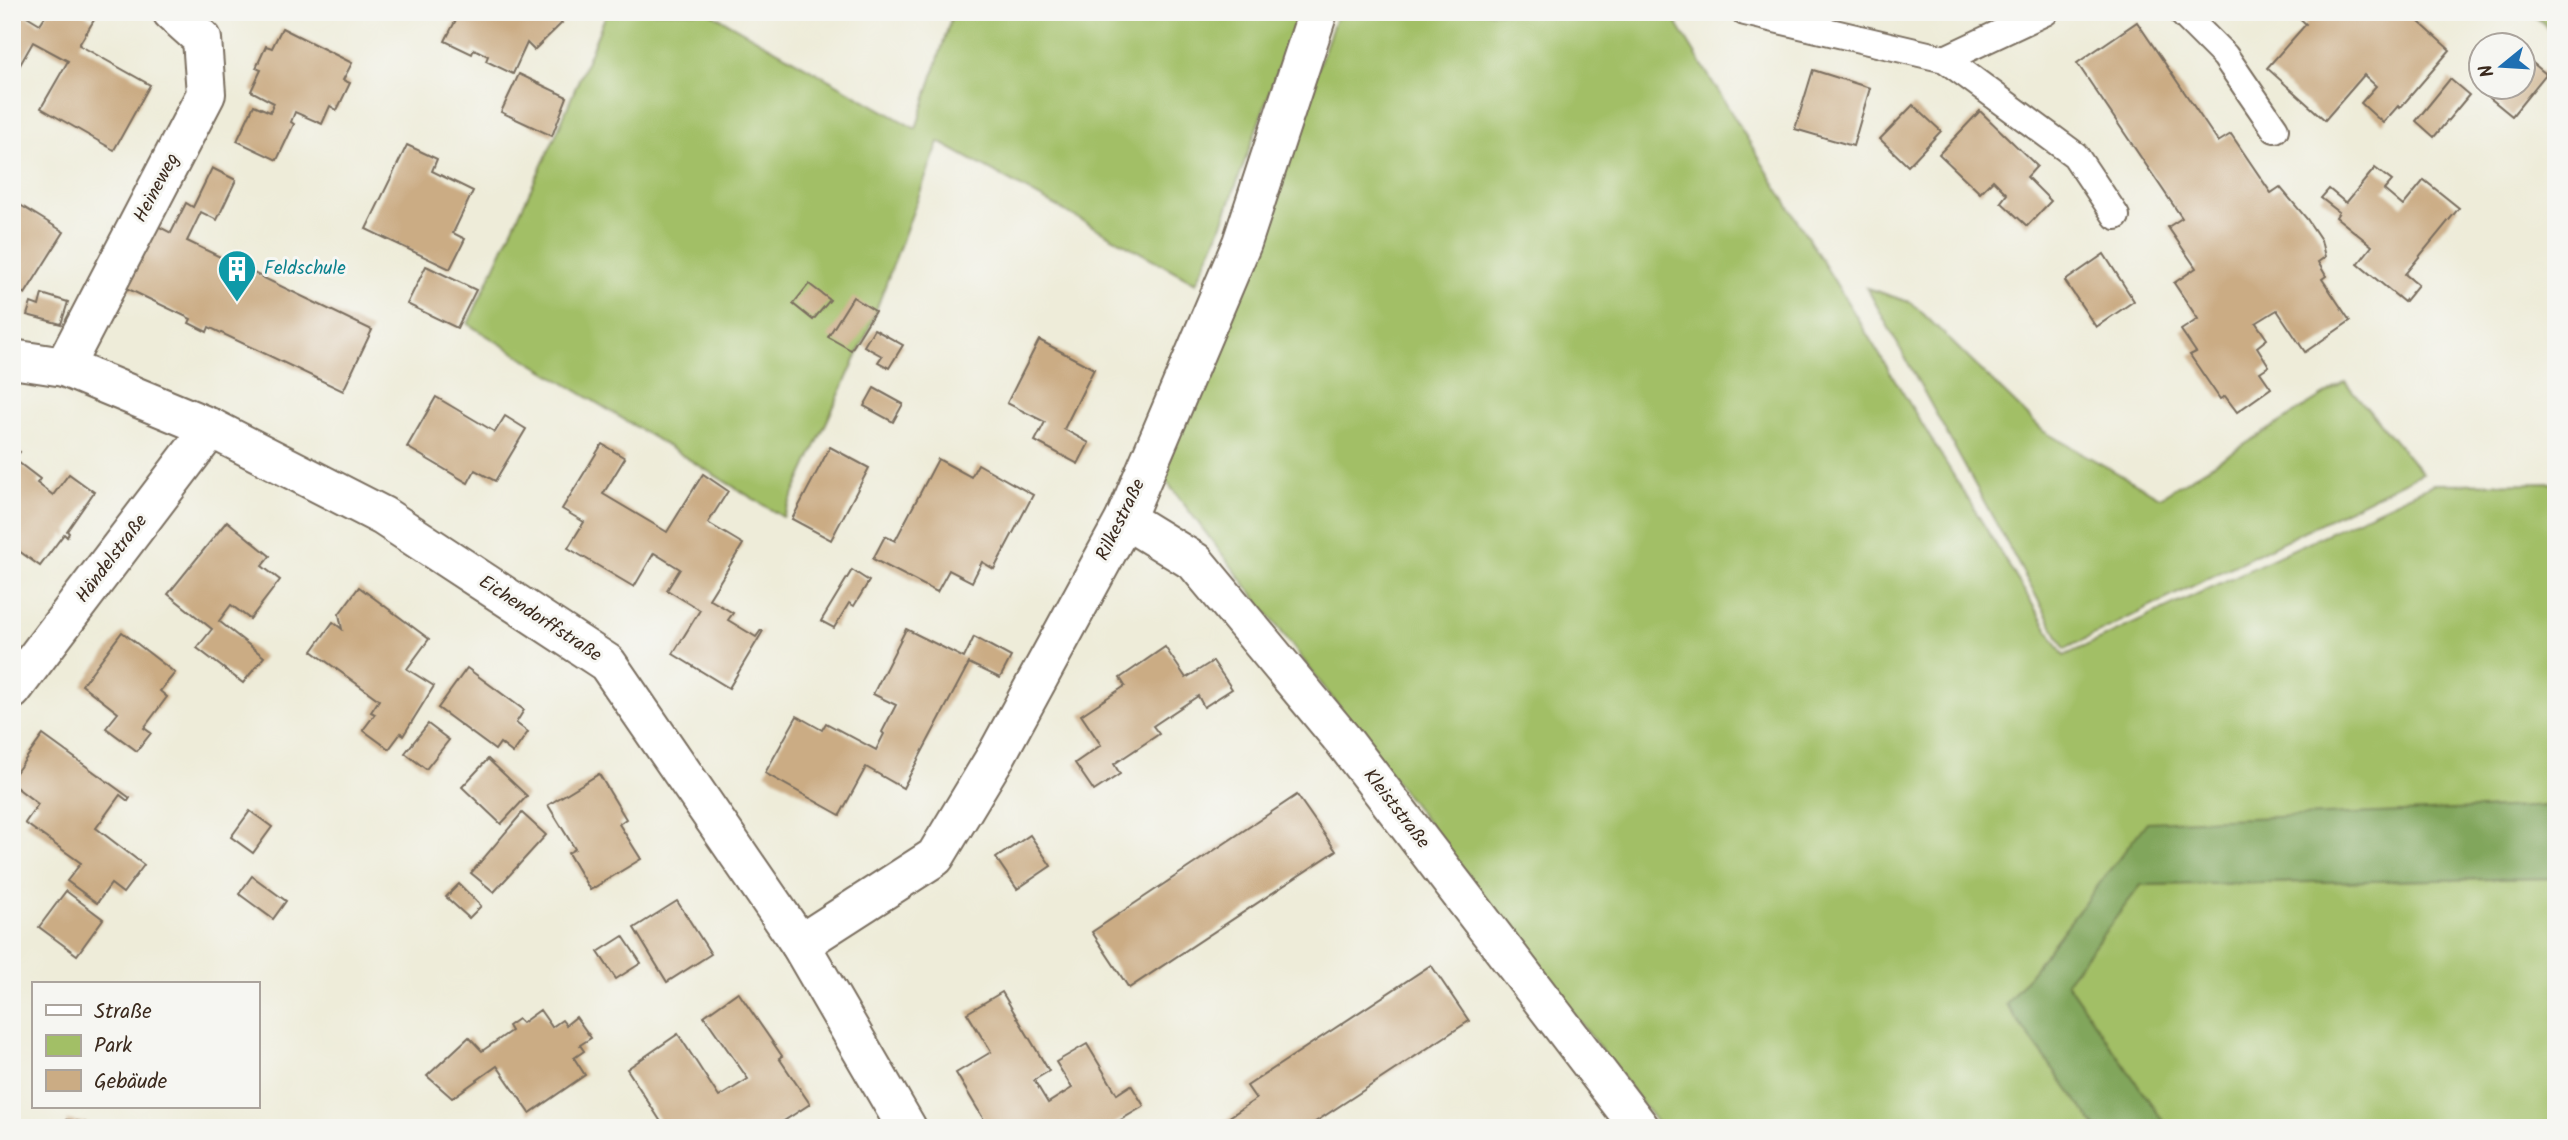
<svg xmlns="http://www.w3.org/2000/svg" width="2568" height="1140" font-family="Kalam,sans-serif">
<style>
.green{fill:#a2bf66;stroke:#6e7442;stroke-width:2}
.forest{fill:#81a65b;stroke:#5e683c;stroke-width:2}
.building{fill:#cbac84}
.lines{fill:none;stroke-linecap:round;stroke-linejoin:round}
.lane-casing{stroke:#7a6e5f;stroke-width:30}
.street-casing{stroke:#7a6e5f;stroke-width:42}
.lane{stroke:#fff;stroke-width:26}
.street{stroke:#fff;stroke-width:38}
.labels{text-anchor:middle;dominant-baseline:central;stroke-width:6;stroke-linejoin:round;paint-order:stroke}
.street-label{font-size:19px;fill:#3b2a1e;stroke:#f6f6f2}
.culture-label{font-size:19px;fill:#0d838f;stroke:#f6f6f2;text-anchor:start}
</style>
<rect width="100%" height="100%" fill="#f6f6f2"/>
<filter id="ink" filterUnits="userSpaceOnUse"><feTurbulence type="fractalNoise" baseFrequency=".0143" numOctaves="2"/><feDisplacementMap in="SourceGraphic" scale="14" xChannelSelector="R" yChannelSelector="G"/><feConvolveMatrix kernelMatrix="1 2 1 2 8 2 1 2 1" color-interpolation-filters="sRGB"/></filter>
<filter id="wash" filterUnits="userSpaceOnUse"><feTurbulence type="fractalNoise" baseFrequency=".00686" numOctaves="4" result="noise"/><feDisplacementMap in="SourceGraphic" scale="28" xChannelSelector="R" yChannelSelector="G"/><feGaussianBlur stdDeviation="1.57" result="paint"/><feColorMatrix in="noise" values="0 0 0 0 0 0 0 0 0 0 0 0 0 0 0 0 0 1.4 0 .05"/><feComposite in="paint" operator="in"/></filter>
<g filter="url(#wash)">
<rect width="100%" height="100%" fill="#eeecd9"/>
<g class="green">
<path d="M607 12H709L916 129 953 12H1299L1218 235 1196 283 939 142 867 334 783 517 468 324 555 137Z"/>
<path d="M1338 12H1647L1674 19 2064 656 2433 484 2556 483V806L2147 823 2006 1005 2097 1128H1661L1157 469 1249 260Z"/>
<path d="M2530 12H2556V41L2544 24Z"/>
<path d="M1867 288 1912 303 2043 431 2160 497 2345 382 2422 473 2065 649Z"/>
<path d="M2556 878V1128H2168L2066 982 2141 885Z"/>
</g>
<path class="forest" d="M2556 806V878L2141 885 2066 982 2168 1128H2097L2006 1005 2147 822Z"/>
<g id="blocks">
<g class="building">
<path d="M12 12H20L40 24 48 12H81L94 20 79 45 150 85 114 150 41 108 68 61 33 42 12 79Z"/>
<path d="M460 12H552L562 23 534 50 527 43 513 74 486 61 488 56 474 49 472 54 445 41Z"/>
<path d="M2293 12H2408L2450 50 2400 108 2398 106 2383 123 2361 103 2376 86 2364 75 2325 120 2267 68 2306 24Z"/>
<path d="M2137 22 2218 142 2231 134 2271 193 2280 187 2307 219 2321 240 2325 257 2318 262 2326 276 2322 279 2350 321 2305 352 2277 310 2256 323 2267 339 2257 347 2269 366 2260 372 2271 388 2237 412 2225 396 2220 399 2190 355 2196 352 2181 330 2198 319 2174 283 2196 268 2168 227 2182 218 2077 63Z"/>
<path d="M282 28 352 63 343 80 350 83 337 110 330 106 322 124 295 112 291 122 294 124 277 160 237 141 254 105 270 112 274 103 251 91 261 70 256 68 266 46 272 48Z"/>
<path d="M2523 55 2546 74 2512 116 2490 98 2498 88H2523Z"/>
<path d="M1813 70 1870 88 1853 146 1795 129Z"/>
<path d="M519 74 567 97 552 136 501 112Z"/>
<path d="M2450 79 2469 95 2434 137 2416 121Z"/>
<path d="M1913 105 1941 131 1908 166 1880 139Z"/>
<path d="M1980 111 2037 166 2027 177 2051 201 2027 226 2001 202 2007 194 1993 180 1980 193 1939 154Z"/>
<path d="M407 145 437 159 432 171 473 191 453 233 465 239 450 269 366 229Z"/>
<path d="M212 168 236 180 217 220 201 212 187 241 372 330 343 391 209 327 207 332 189 323 191 319 124 287 154 224 171 233 186 203 193 207Z"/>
<path d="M2375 168 2392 181 2384 190 2403 206 2424 180 2459 208 2405 274 2418 285 2404 302 2358 264 2372 246 2336 217 2339 212 2321 198 2329 189 2346 203Z"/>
<path d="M12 200 64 232 25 294 12 285Z"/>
<path d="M2104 254 2134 301 2096 327 2065 281Z"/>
<path d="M426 266 476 290 457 328 407 304Z"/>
<path d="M809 284 830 300 813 320 793 304Z"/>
<path d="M42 294 68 302 61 324 27 315 31 303 39 306Z"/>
<path d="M853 297 875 311 851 350 828 337Z"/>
<path d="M874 329 903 345 889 368 878 362 882 356 864 346Z"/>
<path d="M1039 340 1094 369 1064 429 1089 443 1078 464 1035 441 1045 422 1007 403Z"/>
<path d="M874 388 903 404 893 422 864 406Z"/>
<path d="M436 397 495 432 505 416 526 429 495 481 475 470 468 483 407 447Z"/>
<path d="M602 444 625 458 603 494 667 532 703 474 728 491 708 523 743 544 709 599 733 613 728 620 756 637 761 630 763 631 729 688 673 654 700 610 667 590 680 569 654 553 634 587 568 548 584 522 562 509Z"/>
<path d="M12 446 20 452 14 459 40 479 37 483 53 495 69 474 94 492 67 531 69 533 67 537 64 534 40 566 12 546Z"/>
<path d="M830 447 869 468 831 540 792 519Z"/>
<path d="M938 459 971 477 978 464 1033 495 994 569 982 562 972 582 949 570 937 592 873 559 885 536 895 541Z"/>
<path d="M227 521 270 556 262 566 280 580 250 619 231 605 219 621 264 657 243 683 197 648 212 629 168 594Z"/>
<path d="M852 570 869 581 854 606 849 603 834 628 821 621Z"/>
<path d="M359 587 429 639 407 669 434 686 403 736 401 733 389 749 363 730 375 714 371 712 379 700 312 651 333 622 342 629 339 614Z"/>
<path d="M906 629 964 658 974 637 1011 657 1000 678 969 663 903 788 866 767 840 815 765 773 797 716 822 730 826 723 876 750 884 734 882 732 896 705 873 694Z"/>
<path d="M122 632 175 673 160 691 167 697 144 728 151 733 137 751 106 728 118 713 82 685Z"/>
<path d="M1165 647 1186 678 1213 661 1232 689 1204 707 1198 696 1153 726 1159 734 1114 764 1120 774 1094 791 1075 763 1101 745 1081 715 1125 686 1120 678Z"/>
<path d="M467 668 524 710 516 723 528 732 513 753 500 743 495 750 438 708Z"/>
<path d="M428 724 449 740 426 769 405 753Z"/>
<path d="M43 735 130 798 128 801 120 795 96 828 144 865 123 893 111 884 97 903 67 881 81 863 25 823 38 804 12 784V778Z"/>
<path d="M488 759 527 796 501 824 462 787Z"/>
<path d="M599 774 626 819 619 824 641 859 590 890 568 853 575 849 548 805Z"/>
<path d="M1297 795 1336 851 1129 988 1092 932Z"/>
<path d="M250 811 272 827 253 853 231 837Z"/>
<path d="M522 813 546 835 494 892 471 873Z"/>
<path d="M1030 835 1051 866 1017 889 996 858Z"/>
<path d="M252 876 286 901 273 919 239 894Z"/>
<path d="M459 884 481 906 469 918 446 897Z"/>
<path d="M66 891 103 919 77 955 39 927Z"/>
<path d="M677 901 711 954 667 982 634 928Z"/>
<path d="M623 936 641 963 616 979 598 952Z"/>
<path d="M1431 965 1469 1021 1306 1128H1213L1256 1099 1247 1086Z"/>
<path d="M738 992 782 1056 779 1058 810 1104 773 1128H665L627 1069 678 1034 719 1097 748 1079 704 1016Z"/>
<path d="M1002 992 1049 1071 1034 1080 1048 1103 1072 1088 1056 1062 1087 1044 1117 1094 1131 1085 1144 1106 1107 1128H989L956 1073 991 1052 967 1013Z"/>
<path d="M540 1010 552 1027 562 1020 566 1025 576 1017 591 1038 580 1045 584 1051 574 1058 585 1075 530 1113 497 1066 452 1098 427 1076 469 1037 482 1051 511 1031 508 1026 518 1019 522 1023Z"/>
<path d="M67 1120 108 1126V1128H66Z"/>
</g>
</g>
</g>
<g filter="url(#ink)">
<use href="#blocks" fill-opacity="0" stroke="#7a6e5f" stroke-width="2"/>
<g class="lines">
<g class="lane-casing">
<g id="lane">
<path d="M1745 12 1945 59 2075 155 2116 216"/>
<path d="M2181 12 2225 56 2275 129"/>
<path d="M1945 59 2045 12"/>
</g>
</g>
<g class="street-casing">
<g id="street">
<path d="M12 359 64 367 211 428 383 516 607 663 800 944 907 1128"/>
<path d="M64 367 206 94 202 39 172 12"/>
<path d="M1125 519 1195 562 1343 740 1640 1128"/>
<path d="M12 690 211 428"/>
<path d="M800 944 935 857 996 756 1125 519 1242 243 1318 12"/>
</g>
</g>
<use href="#lane" class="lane"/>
<use href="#street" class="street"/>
</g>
</g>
<defs>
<g id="building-pin" transform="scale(2.0125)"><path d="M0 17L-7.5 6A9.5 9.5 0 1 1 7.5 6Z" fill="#0f9aa8" stroke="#f6f6f2"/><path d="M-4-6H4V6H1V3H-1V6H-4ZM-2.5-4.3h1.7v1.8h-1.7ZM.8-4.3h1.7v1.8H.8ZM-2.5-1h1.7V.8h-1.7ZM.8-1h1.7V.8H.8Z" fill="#fff"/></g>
</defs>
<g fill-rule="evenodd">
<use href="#building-pin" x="237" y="269"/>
</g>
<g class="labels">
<g class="street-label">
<text transform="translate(157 188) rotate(-62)">Heineweg</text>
<text transform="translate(1121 520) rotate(-64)">Rilkestraße</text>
<text transform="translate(112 559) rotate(-53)">Händelstraße</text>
<text transform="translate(540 619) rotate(33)">Eichendorffstraße</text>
<text transform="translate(1396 809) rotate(52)">Kleiststraße</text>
</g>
<g class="culture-label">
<text x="264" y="269">Feldschule</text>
</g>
</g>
<rect width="2568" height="1140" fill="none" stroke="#f6f6f2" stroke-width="42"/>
<rect x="32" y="982" width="228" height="126" fill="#f6f6f2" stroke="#aba49d" stroke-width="2"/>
<rect x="46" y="1005" width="35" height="10" fill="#ffffff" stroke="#aba49d" stroke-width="2"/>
<text x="94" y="1018" font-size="21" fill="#3b2a1e">Straße</text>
<rect x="46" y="1035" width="35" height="21" fill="#a2bf66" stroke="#aba49d" stroke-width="2"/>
<text x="94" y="1052" font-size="21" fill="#3b2a1e">Park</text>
<rect x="46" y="1070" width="35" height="21" fill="#cbac84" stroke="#aba49d" stroke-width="2"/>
<text x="94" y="1088" font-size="21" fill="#3b2a1e">Gebäude</text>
<g transform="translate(2502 66) rotate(252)"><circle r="33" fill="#f6f6f2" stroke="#aba49d" stroke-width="2"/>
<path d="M0-5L12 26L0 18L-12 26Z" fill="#1f6fb2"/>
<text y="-10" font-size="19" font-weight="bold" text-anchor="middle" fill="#3b2a1e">N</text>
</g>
</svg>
